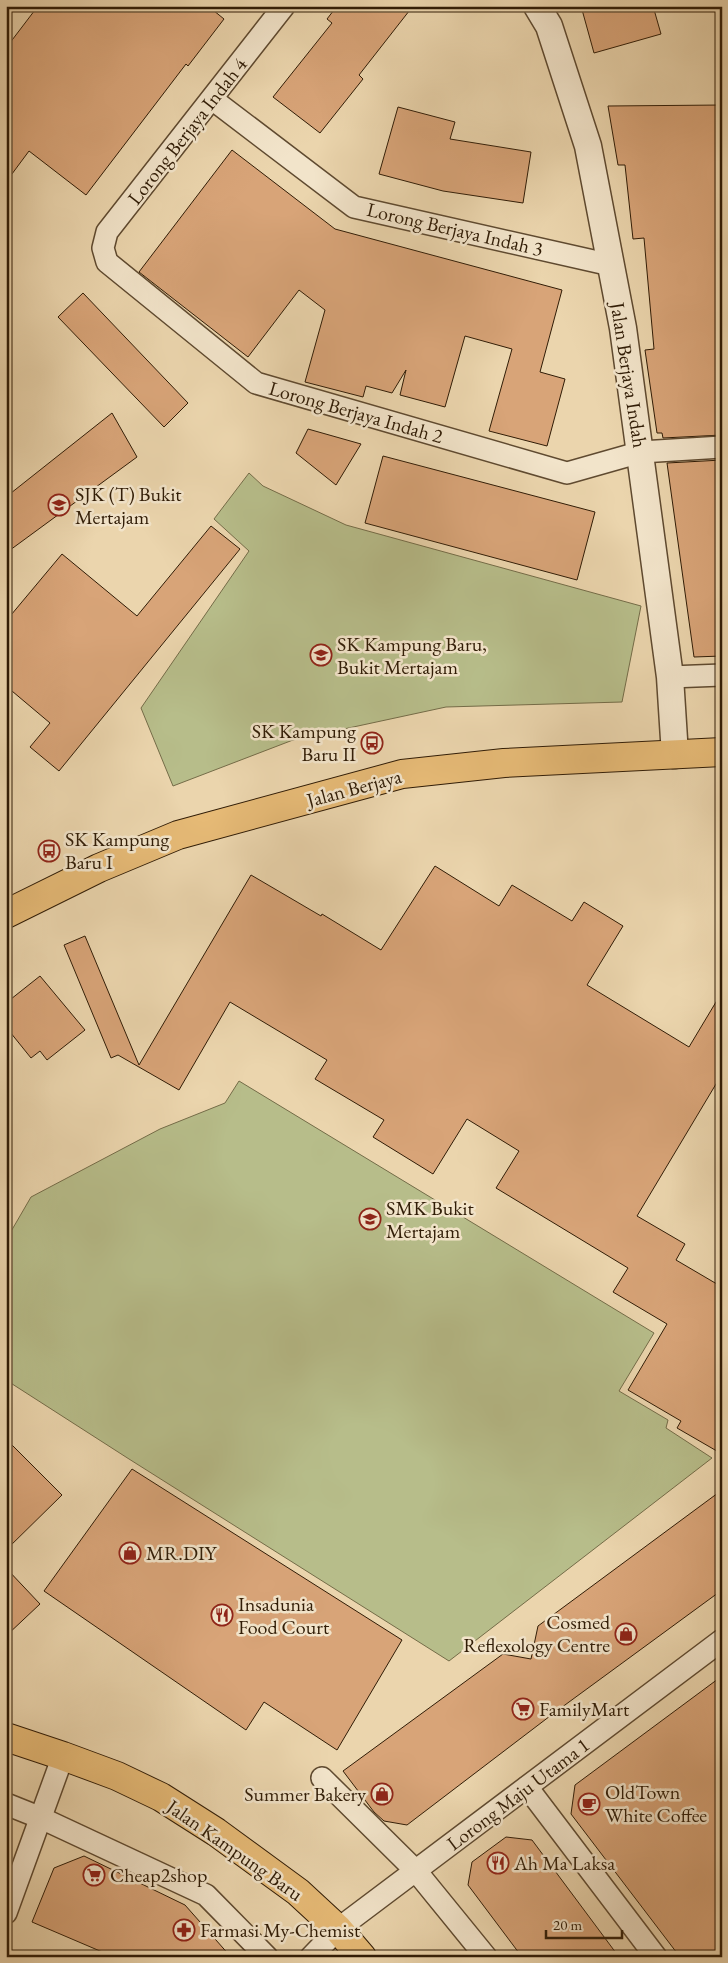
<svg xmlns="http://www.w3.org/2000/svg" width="728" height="1963" font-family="'EB Garamond',serif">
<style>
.green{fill:#b7bd8a;stroke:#746c48}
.building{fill:#d8a478;stroke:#301c06}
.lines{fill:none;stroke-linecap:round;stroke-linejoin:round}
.minor-casing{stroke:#5f4a30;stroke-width:24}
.tertiary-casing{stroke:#5f4a30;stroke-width:29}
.primary-casing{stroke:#301c06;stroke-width:30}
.minor{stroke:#f2e4ca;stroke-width:21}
.tertiary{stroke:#f2e4ca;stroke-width:26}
.primary{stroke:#e6ba76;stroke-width:28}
.labels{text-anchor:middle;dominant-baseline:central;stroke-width:5;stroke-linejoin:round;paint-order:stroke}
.street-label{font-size:20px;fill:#301c06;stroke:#f2e4ca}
.poi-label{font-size:20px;fill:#301c06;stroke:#f2e4ca;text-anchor:start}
</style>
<rect width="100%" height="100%" fill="#ebd5ad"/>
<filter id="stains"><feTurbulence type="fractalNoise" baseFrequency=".004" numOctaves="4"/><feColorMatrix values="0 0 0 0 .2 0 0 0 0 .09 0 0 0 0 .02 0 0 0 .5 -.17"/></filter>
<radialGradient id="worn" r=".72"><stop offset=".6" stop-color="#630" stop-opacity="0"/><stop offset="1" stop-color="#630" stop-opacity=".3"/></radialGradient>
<g class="green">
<path d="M249 473 263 486 346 525 641 606 622 702 446 707 293 740 173 786 141 708 249 551 214 519Z"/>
<path d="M239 1081 654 1333 619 1391 668 1420 666 1428 712 1458 449 1661 129 1459 6 1380V1240L31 1197 160 1129 225 1103Z"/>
</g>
<g class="building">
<path d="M38 6H208L224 19 188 66 186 64 86 195 29 151 6 182V48Z"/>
<path d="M337 6H413L359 75 363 79 320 133 273 97 332 23 327 19Z"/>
<path d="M581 6H653L661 34 594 53Z"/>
<path d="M722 105V435L663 438 662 433H657L645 350 654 349 644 238 633 239 625 165H618L608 106Z"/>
<path d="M398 107 455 122 450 139 531 152 523 203 443 191 379 174Z"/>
<path d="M232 150 335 229 562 290 540 372 565 379 547 446 489 431 512 349 465 336 445 407 400 395 406 370 392 393 366 386 363 397 305 382 325 310 299 290 248 357 139 272Z"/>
<path d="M83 293 188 403 164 427 58 317Z"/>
<path d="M112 413 137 457 6 553V497Z"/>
<path d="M308 429 361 444 336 485 296 453Z"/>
<path d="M383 456 595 512 577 580 365 523Z"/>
<path d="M722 460V656L694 657 667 463Z"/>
<path d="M211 526 240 549 59 771 30 747 50 723 6 686V621L62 554 137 616Z"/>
<path d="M435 866 499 906 512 885 572 921 584 902 623 926 587 985 689 1047 722 992V1074L637 1216 685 1244 676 1260 722 1287V1454L677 1428 681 1421 628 1390 667 1324 613 1292 628 1268 496 1188 519 1151 467 1119 433 1174 373 1137 384 1120 315 1079 327 1060 230 1002 179 1090 118 1055 111 1058 64 945 85 936 139 1065 251 875 321 916 322 914 381 950Z"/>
<path d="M40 976 85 1030 47 1060 40 1051 31 1058 6 1027V1003Z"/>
<path d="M6 1439 62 1495 6 1550Z"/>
<path d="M132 1469 402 1640 337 1750 264 1702 246 1730 44 1591Z"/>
<path d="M722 1490V1590L554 1713 407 1825 384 1821 374 1812 343 1771 503 1654 531 1659 538 1626Z"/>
<path d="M6 1568 40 1604 6 1636Z"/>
<path d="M722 1676V1957H680L571 1814 575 1785Z"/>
<path d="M506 1837 532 1840 619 1957H522L468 1885 472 1862Z"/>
<path d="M84 1856 185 1905 231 1957H114L32 1922 54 1868Z"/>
</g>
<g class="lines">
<g class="minor-casing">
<g id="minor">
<path d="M284 6 107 232 103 248 107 262 256 383 567 473 641 452 722 447"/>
<path d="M212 99 354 207 611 265"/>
<path d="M670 677 722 675"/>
<path d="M322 1778 416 1871 486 1957"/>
<path d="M527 1787 656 1957"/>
<path d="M6 1804 41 1818 206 1895 267 1957"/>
<path d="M6 1913 63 1756"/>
<path d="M311 1957 338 1929 722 1640"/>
</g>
</g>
<g class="tertiary-casing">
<path id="tertiary" d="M537 6 549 26 588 146 623 328 670 677 675 755"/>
</g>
<g class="primary-casing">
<g id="primary">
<path d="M6 914 99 868 178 835 402 774 504 763 722 752"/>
<path d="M6 1737 63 1756 117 1776 161 1797 216 1832 298 1892 338 1929 362 1957"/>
</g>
</g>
<use href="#minor" class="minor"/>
<use href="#tertiary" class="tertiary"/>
<use href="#primary" class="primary"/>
</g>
<defs>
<g id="school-ring" transform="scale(1.125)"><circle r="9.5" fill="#f2e4ca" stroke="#8f2418" stroke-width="1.5"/><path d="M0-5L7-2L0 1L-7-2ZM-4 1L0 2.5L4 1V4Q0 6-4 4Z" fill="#8f2418"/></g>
<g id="bus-ring" transform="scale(1.125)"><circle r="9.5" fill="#f2e4ca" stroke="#8f2418" stroke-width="1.5"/><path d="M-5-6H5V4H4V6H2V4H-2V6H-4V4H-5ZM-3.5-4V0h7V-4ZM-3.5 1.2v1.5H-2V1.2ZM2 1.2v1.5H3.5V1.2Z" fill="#8f2418"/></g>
<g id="shop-ring" transform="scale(1.125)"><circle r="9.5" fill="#f2e4ca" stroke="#8f2418" stroke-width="1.5"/><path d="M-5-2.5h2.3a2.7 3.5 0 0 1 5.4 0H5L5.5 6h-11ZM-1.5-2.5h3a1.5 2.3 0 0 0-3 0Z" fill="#8f2418"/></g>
<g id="restaurant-ring" transform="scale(1.125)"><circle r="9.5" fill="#f2e4ca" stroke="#8f2418" stroke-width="1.5"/><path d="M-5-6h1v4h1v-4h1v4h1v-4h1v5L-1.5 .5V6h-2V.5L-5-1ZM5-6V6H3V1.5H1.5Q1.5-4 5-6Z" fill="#8f2418"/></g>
<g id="supermarket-ring" transform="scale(1.125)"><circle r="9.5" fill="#f2e4ca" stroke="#8f2418" stroke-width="1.5"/><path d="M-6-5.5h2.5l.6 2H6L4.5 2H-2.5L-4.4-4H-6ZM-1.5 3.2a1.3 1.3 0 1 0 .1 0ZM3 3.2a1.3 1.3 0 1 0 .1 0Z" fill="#8f2418"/></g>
<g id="cafe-ring" transform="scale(1.125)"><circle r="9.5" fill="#f2e4ca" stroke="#8f2418" stroke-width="1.5"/><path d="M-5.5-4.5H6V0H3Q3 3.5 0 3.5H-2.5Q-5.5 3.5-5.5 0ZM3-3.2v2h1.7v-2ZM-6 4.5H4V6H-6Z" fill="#8f2418"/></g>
<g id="pharmacy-ring" transform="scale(1.125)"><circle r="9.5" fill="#f2e4ca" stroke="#8f2418" stroke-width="1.5"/><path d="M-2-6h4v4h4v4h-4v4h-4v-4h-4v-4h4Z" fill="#8f2418"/></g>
</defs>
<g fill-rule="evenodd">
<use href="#school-ring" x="59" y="505"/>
<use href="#school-ring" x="321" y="655"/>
<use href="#bus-ring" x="372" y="743"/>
<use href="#bus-ring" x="49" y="851"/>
<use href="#school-ring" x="370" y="1219"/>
<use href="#shop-ring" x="130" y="1553"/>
<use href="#restaurant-ring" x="222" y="1615"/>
<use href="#shop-ring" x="626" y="1634"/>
<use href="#supermarket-ring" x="523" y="1709"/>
<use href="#shop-ring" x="382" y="1794"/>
<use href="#cafe-ring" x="589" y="1804"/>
<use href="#restaurant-ring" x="498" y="1863"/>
<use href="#supermarket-ring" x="94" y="1875"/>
<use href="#pharmacy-ring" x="184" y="1930"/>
</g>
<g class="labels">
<g class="street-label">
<text transform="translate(187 131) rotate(-52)">Lorong Berjaya Indah 4</text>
<text transform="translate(455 229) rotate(13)">Lorong Berjaya Indah 3</text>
<text transform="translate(629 375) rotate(81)">Jalan Berjaya Indah</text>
<text transform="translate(356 412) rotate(16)">Lorong Berjaya Indah 2</text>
<text transform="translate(354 788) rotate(-15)">Jalan Berjaya</text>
<text transform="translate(518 1794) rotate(-37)">Lorong Maju Utama 1</text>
<text transform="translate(235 1850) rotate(35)">Jalan Kampung Baru</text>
</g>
<g class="poi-label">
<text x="75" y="494">SJK (T) Bukit<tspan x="75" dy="23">Mertajam</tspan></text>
<text x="337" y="644">SK Kampung Baru,<tspan x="337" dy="23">Bukit Mertajam</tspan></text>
<text x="356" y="731" text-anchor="end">SK Kampung<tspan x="356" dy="23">Baru II</tspan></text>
<text x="65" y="839">SK Kampung<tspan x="65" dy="23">Baru I</tspan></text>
<text x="386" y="1208">SMK Bukit<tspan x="386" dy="23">Mertajam</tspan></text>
<text x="146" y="1553">MR.DIY</text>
<text x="238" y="1604">Insadunia<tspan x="238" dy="23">Food Court</tspan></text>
<text x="610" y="1622" text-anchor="end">Cosmed<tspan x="610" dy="23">Reflexology Centre</tspan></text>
<text x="539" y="1709">FamilyMart</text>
<text x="605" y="1792">OldTown<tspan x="605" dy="23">White Coffee</tspan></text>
<text x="366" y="1794" text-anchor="end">Summer Bakery</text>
<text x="514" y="1863">Ah Ma Laksa</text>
<text x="110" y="1875">Cheap2shop</text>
<text x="200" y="1930">Farmasi My-Chemist</text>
</g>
</g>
<rect width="728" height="1963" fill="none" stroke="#ebd5ad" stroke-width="25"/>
<rect x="8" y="8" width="713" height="1948" fill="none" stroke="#301c06" stroke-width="2.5"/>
<rect x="12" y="12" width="703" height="1938" fill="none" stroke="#301c06"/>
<path d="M546 1930v8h76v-8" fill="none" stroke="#301c06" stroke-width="2.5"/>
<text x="553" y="1930" font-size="15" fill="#301c06" stroke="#f2e4ca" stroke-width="4" paint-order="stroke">20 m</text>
<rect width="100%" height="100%" filter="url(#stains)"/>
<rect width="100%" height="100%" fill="url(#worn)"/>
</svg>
